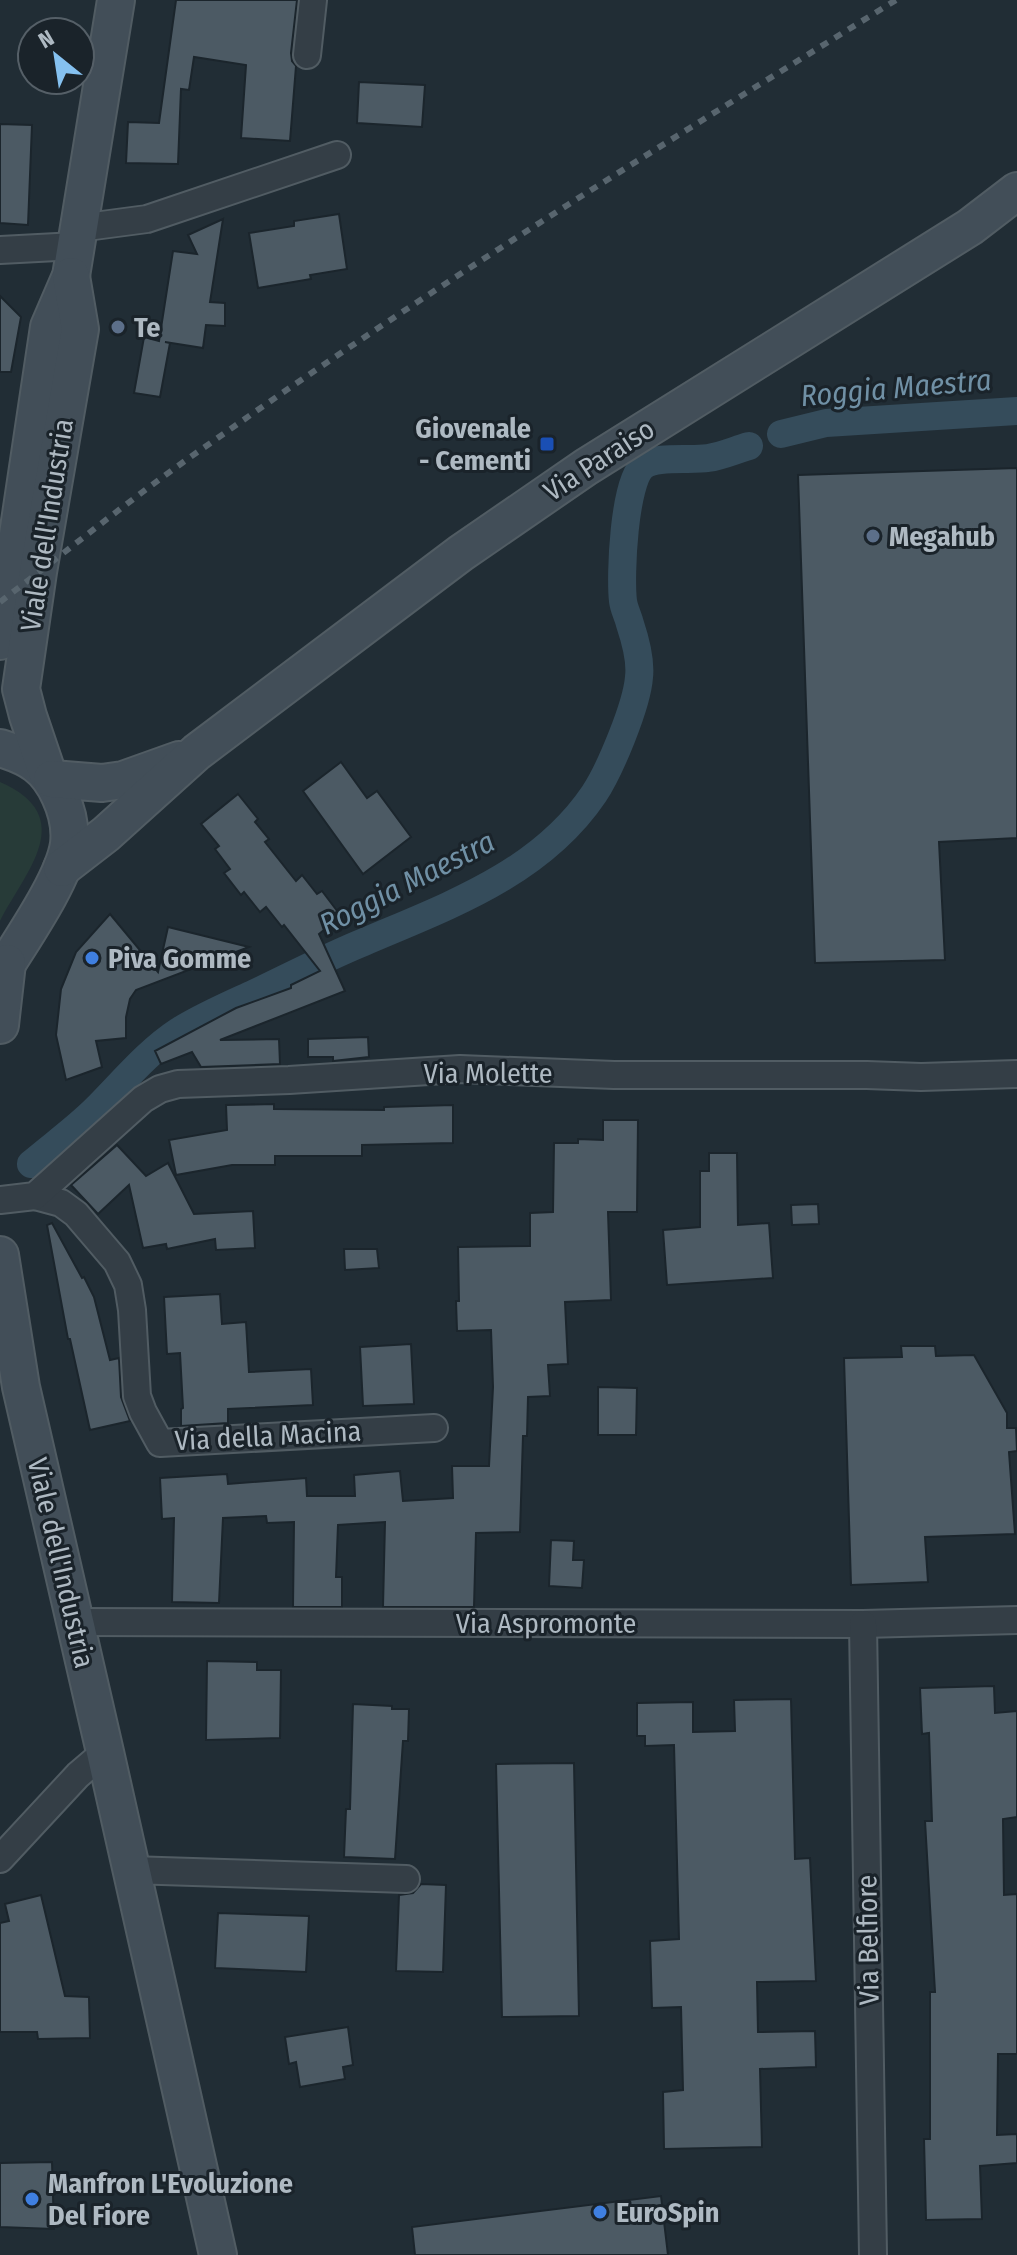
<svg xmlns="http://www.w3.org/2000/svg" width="1017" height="2255" font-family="'Fira Sans Condensed',sans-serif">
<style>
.green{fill:#273b38}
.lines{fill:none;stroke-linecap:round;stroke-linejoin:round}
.canal{stroke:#354c5b;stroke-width:28}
.building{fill:#4c5a64;stroke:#1b252c;stroke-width:2}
.minor-casing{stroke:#515c63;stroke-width:30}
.secondary-casing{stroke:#515c63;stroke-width:40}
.minor{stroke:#343e46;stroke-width:26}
.secondary{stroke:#424e58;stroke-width:36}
.rail{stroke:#58656e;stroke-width:6;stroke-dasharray:8 8;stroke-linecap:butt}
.service-dot{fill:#5c6f8a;stroke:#1a232a;stroke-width:3}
.transit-dot{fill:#1a4fb4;stroke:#1a232a;stroke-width:3}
.shop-dot{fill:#3f7fe0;stroke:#1a232a;stroke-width:3}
.labels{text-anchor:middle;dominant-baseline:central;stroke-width:6;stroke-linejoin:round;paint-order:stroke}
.poi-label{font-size:28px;font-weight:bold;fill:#aeb9c2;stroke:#1a232a;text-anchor:start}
.street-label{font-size:28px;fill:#aeb9c2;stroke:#1a232a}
.water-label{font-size:30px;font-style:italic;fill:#7090a5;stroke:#1a232a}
</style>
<rect width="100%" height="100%" fill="#212d35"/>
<path class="green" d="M0 782C80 817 25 872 0 921Z"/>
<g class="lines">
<g class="canal">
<path d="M781 434 826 423 1017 411"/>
<path d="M31 1164C52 1146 76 1129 96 1109 122 1083 147 1052 179 1031 203 1016 229 1005 255 993 291 976 327 957 364 942 448 906 540 874 594 794 610 770 637 705 639 677 641 660 635 639 630 624 628 616 624 609 623 601 620 576 624 481 643 466 657 455 690 461 708 458 722 456 735 450 749 446"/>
</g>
</g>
<g class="building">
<path d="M176 0H297L291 53 292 61 296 66 290 141 241 138 246 65 194 57 189 90 181 89 178 164 126 163 128 122 159 123Z"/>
<path d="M359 82 425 85 422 127 357 123Z"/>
<path d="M0 124 32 125 28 225 0 223Z"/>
<path d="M339 214 347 269 310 275 311 279 258 288 249 233 294 226V221Z"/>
<path d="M223 219 210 302 225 303V326L206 325 203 348 165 342 170 343 160 397 134 393 144 337 159 341 173 251 197 254 188 235Z"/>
<path d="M0 296 21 317 11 372H0Z"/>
<path d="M1017 468V838L939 842 945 960 815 963 798 475Z"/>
<path d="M341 762 367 798 377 791 411 837 363 874 303 791Z"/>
<path d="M238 794 258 819 255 822 269 839 265 842 296 881 302 875 317 894 322 891 341 916 319 934 345 991 220 1040 279 1039 280 1064 201 1067 192 1052 161 1064 155 1051 236 1008 291 988V985L320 971 284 925 282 927 266 907 260 912 244 892 241 895 224 873 230 869 215 849 219 846 201 824Z"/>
<path d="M110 914 158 972 168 927 249 947 136 990 130 999 126 1017V1038L96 1041 102 1067 66 1080 56 1035 61 989 76 952Z"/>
<path d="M368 1037 369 1057 333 1061V1057H308V1039Z"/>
<path d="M274 1104V1109L384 1110V1107L453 1105V1143L362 1145V1156H275V1165H232L176 1175 169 1140 227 1130 226 1105Z"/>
<path d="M603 1120H638L637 1212H608L611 1300 565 1302 568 1364 548 1365 550 1396 528 1397 527 1436H523L520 1532 476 1533 474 1607H383L385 1522 338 1525 336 1577H342V1607H293L294 1522 267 1523 266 1516 223 1518 219 1603 172 1602 174 1518 162 1519 160 1478 227 1474 228 1484 306 1478 307 1496H355L354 1475 400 1471 403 1501 453 1498 452 1466H489L493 1387 491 1330 457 1331 456 1301H459L458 1247 530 1246V1213L553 1212 554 1143H578V1139L603 1140Z"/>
<path d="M117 1145 146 1176 168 1163 194 1214 253 1211 255 1248 216 1250 215 1239 167 1249 166 1244 143 1248 129 1185 98 1214 71 1185Z"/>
<path d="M709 1153H737L738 1225 769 1223 773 1278 667 1285 663 1230 700 1227V1171H709Z"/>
<path d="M818 1204 819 1224 792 1225 791 1205Z"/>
<path d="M52 1223 82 1278 84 1277 94 1297 110 1360 119 1358 121 1397 130 1421 90 1430 70 1339H68L47 1225Z"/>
<path d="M344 1249H377L379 1268 345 1270Z"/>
<path d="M220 1294 222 1324 246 1322 249 1372 311 1369 313 1405 228 1409V1423L181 1426V1409L183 1408 180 1353 167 1354 164 1297Z"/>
<path d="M411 1344 414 1404 363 1406 360 1347Z"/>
<path d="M901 1346H935L936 1356 974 1355 1007 1413V1428H1016L1017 1451 1009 1452 1015 1534 925 1537 928 1582 851 1585 844 1358 902 1357Z"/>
<path d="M598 1387 637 1388 636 1435H598Z"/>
<path d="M551 1540 574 1541 573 1560H584L582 1588 549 1586Z"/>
<path d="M207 1661 257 1662V1670H281L280 1738 206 1740Z"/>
<path d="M994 1686 995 1713 1017 1711V1817L1003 1819 1004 1895 1017 1894V2054H998L997 2135 1017 2134V2163L980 2166 982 2219 926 2220 924 2139H930V1992H935L925 1821H932L929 1733 922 1734 920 1688Z"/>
<path d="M791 1699 795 1859 810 1858 816 1981 757 1982 758 2032 815 2031 816 2067 760 2069 762 2147 664 2149 663 2092 683 2090 681 2007 652 2008 650 1941 679 1939 674 1745 645 1746V1736H637V1703L693 1702V1732L735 1731 734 1700Z"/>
<path d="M353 1704 392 1706V1709H409L408 1741H403L395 1859 344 1857 346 1809H350Z"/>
<path d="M574 1763 579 2016 502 2017 496 1764Z"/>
<path d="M421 1884 446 1885 443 1972 396 1971 399 1895 413 1893Z"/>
<path d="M41 1895 65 1996 89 1997 90 2038 38 2039 37 2032H0V1923L9 1921 5 1904Z"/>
<path d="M218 1913 309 1916 306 1972 215 1968Z"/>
<path d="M348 2027 353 2065 343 2067 345 2079 300 2087 296 2062 289 2064 285 2037Z"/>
<path d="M52 2162 54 2229 0 2227V2163Z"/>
<path d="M661 2196 668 2255H415L412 2227Z"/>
</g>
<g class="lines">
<g class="minor-casing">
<g id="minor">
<path d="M307 55 313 0"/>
<path d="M79 228 147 219 337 155"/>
<path d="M0 250 76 246"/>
<path d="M35 1196 61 1203 76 1214 117 1262 128 1285 132 1310 137 1396 143 1412 160 1443 434 1428"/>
<path d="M0 1200 35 1196 143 1099 160 1089 178 1084 289 1080 460 1069 614 1075H867L921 1077 1017 1074"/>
<path d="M75 1622 863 1624 1017 1620"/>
<path d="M863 1624 873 2255"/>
<path d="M0 1859 78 1775 105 1752"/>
<path d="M130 1870 406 1879"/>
</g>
</g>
<g class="secondary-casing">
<g id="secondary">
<path d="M0 641 9 595 49 327 71 276 116 0"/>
<path d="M0 748C30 757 47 767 60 796 67 811 71 826 69 844 64 880 20 942 0 975"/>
<path d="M47 772 28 716 21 689 38 572 80 329 71 276"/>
<path d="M52 779 102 783 123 780 179 760"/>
<path d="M62 868 106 834 197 752 461 553 586 467 970 227 1017 191"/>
<path d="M0 1025 7 963"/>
<path d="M0 1255 21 1387 105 1752 218 2255"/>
</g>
</g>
<use href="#minor" class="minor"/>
<use href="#secondary" class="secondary"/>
<path class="rail" d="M0 602C71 548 139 492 212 442 434 285 665 143 896 0"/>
</g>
<g class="service-dot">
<circle cx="118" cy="327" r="8"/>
<circle cx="873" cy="536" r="8"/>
</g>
<rect class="transit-dot" x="539" y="436" width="16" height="16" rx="4"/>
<g class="shop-dot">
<circle cx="92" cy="958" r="8"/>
<circle cx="32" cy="2199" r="8"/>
<circle cx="600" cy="2212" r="8"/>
</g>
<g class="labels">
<g class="poi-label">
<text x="134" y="327">Te</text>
<text x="531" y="428" text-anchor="end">Giovenale<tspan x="531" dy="32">- Cementi</tspan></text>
<text x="889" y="536">Megahub</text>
<text x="108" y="958">Piva Gomme</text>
<text x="48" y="2183">Manfron L'Evoluzione<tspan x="48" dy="32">Del Fiore</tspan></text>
<text x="616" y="2212">EuroSpin</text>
</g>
<g class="street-label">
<text transform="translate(599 460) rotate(-33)">Via Paraiso</text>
<text transform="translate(47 525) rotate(-81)">Viale dell'Industria</text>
<text x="488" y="1073">Via Molette</text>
<text transform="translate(268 1436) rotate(-3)">Via della Macina</text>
<text transform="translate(61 1563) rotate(77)">Viale dell'Industria</text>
<text x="546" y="1623">Via Aspromonte</text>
<text transform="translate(868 1940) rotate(-91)">Via Belfiore</text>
</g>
<g class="water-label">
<text transform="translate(896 388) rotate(-5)">Roggia Maestra</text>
<text transform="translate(407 883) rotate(-27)">Roggia Maestra</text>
</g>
</g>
<g transform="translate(56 56) rotate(330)"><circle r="38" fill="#1a232a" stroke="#555f67" stroke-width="2"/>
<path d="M0-6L14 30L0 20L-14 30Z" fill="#85c1f0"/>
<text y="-12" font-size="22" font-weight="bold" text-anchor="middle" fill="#aeb9c2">N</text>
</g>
</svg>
